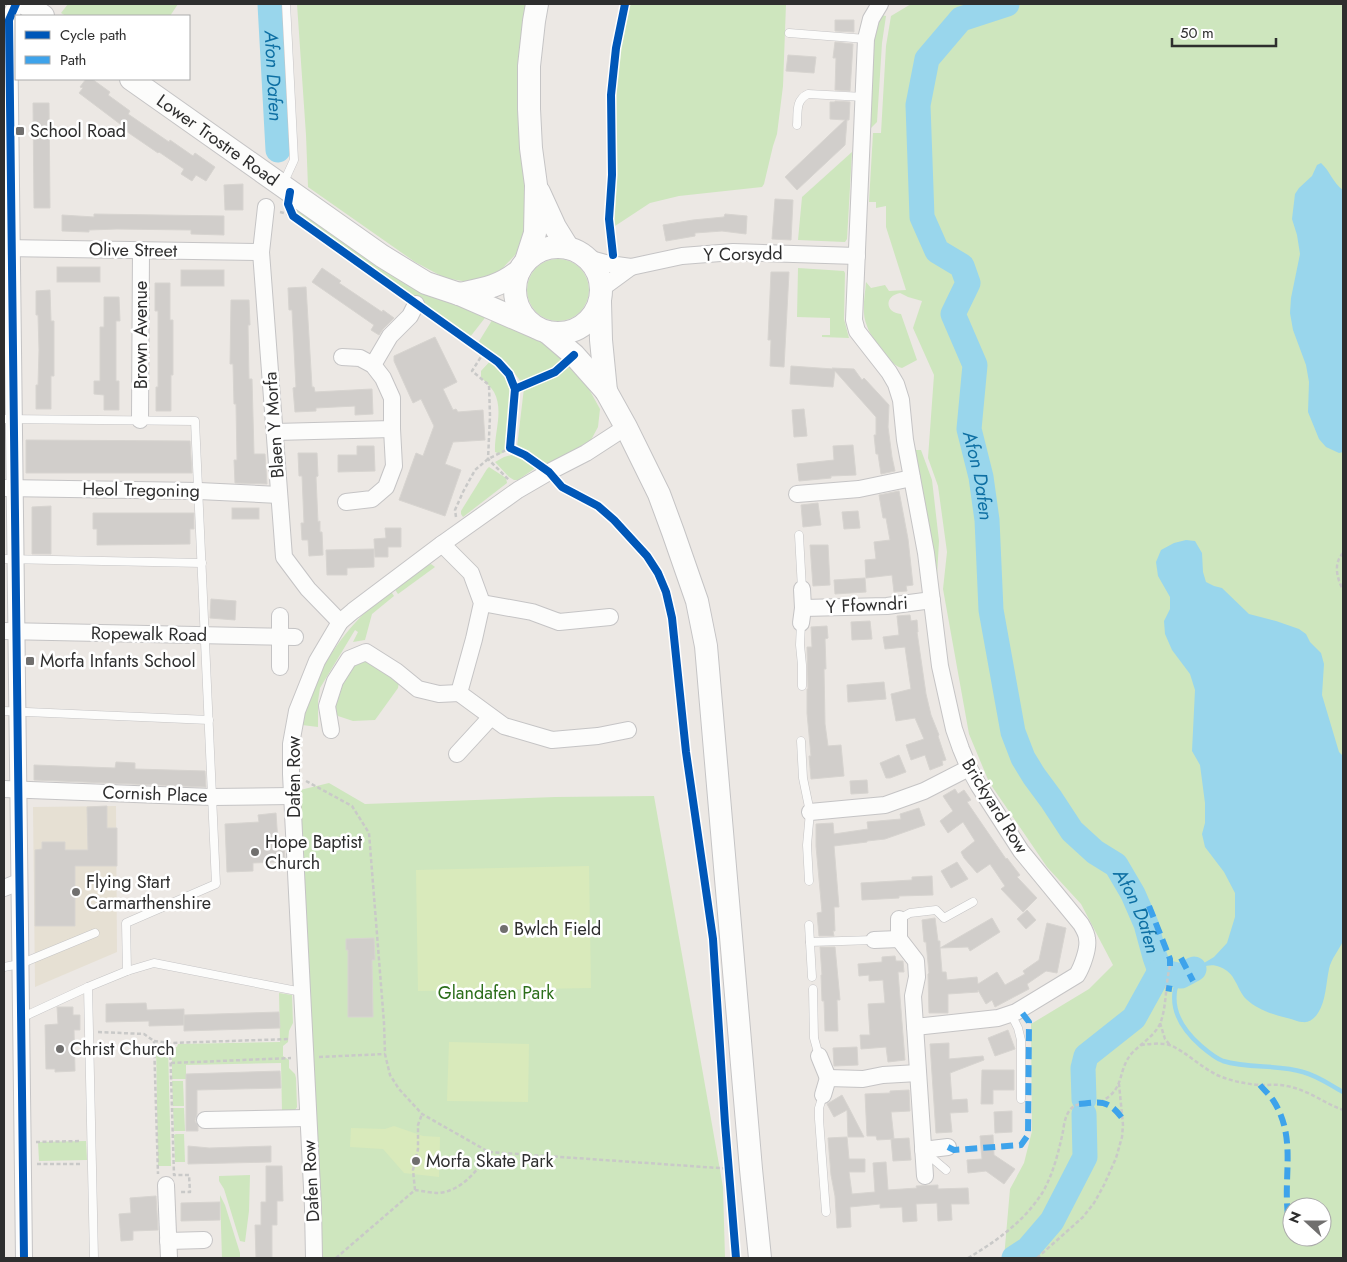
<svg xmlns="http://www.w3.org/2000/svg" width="1347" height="1262" font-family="Jost,sans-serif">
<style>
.education{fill:#e6e0d3}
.green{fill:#cee6be;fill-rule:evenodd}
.pitch{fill:#d9eabb}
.water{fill:#99d6ec}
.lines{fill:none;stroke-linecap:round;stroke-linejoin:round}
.stream{stroke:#99d6ec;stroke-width:4.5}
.river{stroke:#99d6ec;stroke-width:25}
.building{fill:#d1cecb;stroke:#d7d4d0}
.lane-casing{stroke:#c5c4c5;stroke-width:9}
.street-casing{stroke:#c5c4c5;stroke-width:18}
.secondary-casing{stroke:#c5c4c5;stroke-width:24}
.path{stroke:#c9c9c8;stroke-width:2.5;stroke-dasharray:4 2.5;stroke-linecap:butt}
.lane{stroke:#fcfcfb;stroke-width:8}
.street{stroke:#fcfcfb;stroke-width:16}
.secondary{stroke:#fcfcfb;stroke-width:22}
.quiet{stroke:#3ea3eb;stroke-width:6;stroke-dasharray:12 6;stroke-linecap:butt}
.cycleway-casing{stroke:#fff;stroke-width:11}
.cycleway{stroke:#0057b8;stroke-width:8}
.poi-dot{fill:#706f6e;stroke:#fff;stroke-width:2}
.labels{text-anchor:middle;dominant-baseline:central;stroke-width:5;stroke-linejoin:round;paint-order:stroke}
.poi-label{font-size:18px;fill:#2e2e2e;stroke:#fff;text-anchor:start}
.street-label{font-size:18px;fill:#2e2e2e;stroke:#fff}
.park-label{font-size:18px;fill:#2c6e1b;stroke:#fff}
.water-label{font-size:19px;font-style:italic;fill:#0d6fa3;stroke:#fff}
</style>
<rect width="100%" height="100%" fill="#ece8e4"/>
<path class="education" d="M116 806 117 952 35 987 33 807Z"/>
<g class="green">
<path d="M68 4H178L170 16H66L61 13Z"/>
<path d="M297 4H532L529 228H525L516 254 499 272 482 279 468 282 445 278 415 262 308 187 306 135Z"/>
<path d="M627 4H786L783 86 777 134 773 146 764 184 762 187 679 196 650 203 612 228V214L614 165 613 85 620 35Z"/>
<path d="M911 4H1343V1258H1004L1010 1189 1024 1163 1032 1131 1031 1024 1089 989 1113 965 1081 904 1047 867 989 782 969 734 943 589 947 552 938 486 928 458 934 375 913 328 922 301 908 297 900 293C884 296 885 313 901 314L917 360 902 368C895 367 890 359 885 353 879 345 870 336 867 326 861 313 865 296 866 282L871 288 885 285 889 291 906 290 886 227V206L876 208V202H869L873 133H881L886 46 891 16ZM1292 1207H1322V1237H1292Z"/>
<path d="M881 15 886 16 882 43 877 122 869 130 874 35Z"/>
<path d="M852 152 847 239 845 242 798 240 802 197Z"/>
<path d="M297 210 488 314 470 337 293 215Z"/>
<circle cx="558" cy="290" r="31"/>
<path d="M798 268 844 271 845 273 844 319 849 338 822 337V335H830V318L797 317Z"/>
<path d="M494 317 552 346 566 358 554 368 522 383 506 362 478 343Z"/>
<path d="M492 359 518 385 519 395 509 446 505 452 500 454 495 452C494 432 504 411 494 392 491 387 485 382 481 377V371Z"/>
<path d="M571 363 584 380 600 409 598 427 591 440 549 465 517 447 524 388 553 378Z"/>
<path d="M912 450H921L932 480 939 541 937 576 946 651Z"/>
<path d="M515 454 522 455 537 464V466L534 469 518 480H514L509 477 495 462 504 457Z"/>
<path d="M489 467 506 478 507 483 463 517 461 514V511L487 469Z"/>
<path d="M431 564 435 567 398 594 394 588 426 566Z"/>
<path d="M390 590 394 596 372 614 365 640 353 642 358 632 355 630 320 688 318 701V727L302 725C314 668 346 626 390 590Z"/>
<path d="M362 657 399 682 398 688 375 720 353 721 338 716 332 707 339 683Z"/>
<path d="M329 783 365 804 555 797 654 796 723 1187 725 1258H318L296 791Z"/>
<path d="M279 993 292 995 293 1023 289 1031 288 1042 283 1046V1056L289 1060V1068L295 1074 296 1078 297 1107 294 1112H282L281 1063 186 1065V1079H172V1047H177L178 1044 280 1042Z"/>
<path d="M156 1044 168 1045 171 1166H158Z"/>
<path d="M172 1081H183L184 1106H173Z"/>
<path d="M173 1108H184L185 1131H174Z"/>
<path d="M176 1134H184L185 1162H175L174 1135Z"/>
<path d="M86 1141 87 1160 39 1161 38 1142Z"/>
<path d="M250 1175 249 1211 245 1242 240 1241 224 1189 219 1181V1176Z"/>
<path d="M220 1195 225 1205 240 1253V1258H222Z"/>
</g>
<g class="pitch">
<path d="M589 866 591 988 418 991 416 870Z"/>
<path d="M449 1042 529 1044 528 1102 447 1101Z"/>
<path d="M394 1126 423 1136 440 1137 439 1177 404 1173 383 1149 350 1147 351 1128 385 1129Z"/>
</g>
<g class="water">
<path d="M1321 163C1330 171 1333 183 1343 190V452L1339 453 1326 447 1319 439 1308 412 1309 382 1306 365 1293 330 1290 313 1291 298 1300 254 1297 235 1292 219 1295 194 1299 188 1312 176 1317 165Z"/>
<path d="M1186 540 1195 541 1202 553 1203 572 1206 582 1214 586 1222 588 1249 614 1276 621 1299 629 1306 634 1310 642 1321 653 1324 664 1322 695 1339 752 1343 756V941C1339 950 1331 959 1329 969 1326 983 1326 1001 1318 1013 1314 1019 1309 1023 1302 1022 1299 1022 1295 1020 1291 1019 1275 1015 1259 1011 1246 999 1236 988 1236 973 1220 967 1211 963 1202 967 1194 969L1214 957 1227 943 1235 917V893L1224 872 1205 847 1202 834 1205 823V803L1200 765 1192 751 1195 690 1190 674 1172 650 1165 634 1164 621 1170 609V597L1158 576 1156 562 1161 550 1174 543Z"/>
</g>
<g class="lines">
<path class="stream" d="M1181 976C1179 981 1176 985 1175 990 1171 1013 1185 1032 1201 1046 1208 1052 1215 1058 1223 1061 1249 1069 1278 1064 1303 1072 1318 1076 1330 1085 1343 1092"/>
<g class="river">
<path id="s1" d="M270 4 278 150"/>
<path id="s2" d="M1007 4 961 19 927 59 918 105 922 217 937 251 962 266 968 283 953 314 975 365 969 429 981 477 987 520 991 610 1013 732 1023 758 1034 776 1051 799 1072 831 1095 852 1116 865 1133 894 1146 924 1155 957 1160 971"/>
<path d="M1084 1099 1083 1068 1086 1056 1134 1018 1160 971 1181 976 1194 969"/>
<path d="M1014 1258 1028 1249 1052 1221 1085 1157 1084 1114"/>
</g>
</g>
<g class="building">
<path d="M835 20H854V32L835 31Z"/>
<path d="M835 42 853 44 850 91 835 90 836 58H833Z"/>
<path d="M788 55 816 57 814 73 786 71Z"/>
<path d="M86 79H92L110 92 108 95 130 111 128 114 169 142 170 140 193 156 195 153 215 167 206 181 196 175 192 181 181 174 184 169 159 152 158 153 123 129 124 127 79 93 83 88 80 87Z"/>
<path d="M835 101 850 102 849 120H847L845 145 797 190 785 177 845 120 830 119V102H835Z"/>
<path d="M33 103H49L50 208H34Z"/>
<path d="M243 184V210H225L224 185Z"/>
<path d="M775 199 793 200 791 240 772 239Z"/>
<path d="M94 214 224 216V235L191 234V230L117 229 89 230V232L62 231V215L94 217Z"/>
<path d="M725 214 747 216 746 234 722 231 695 233V236L666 241 663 225 693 220 724 217Z"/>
<rect x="57" y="267" width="43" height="15"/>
<path d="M322 268 341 281 339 283 382 312 383 310 394 318 383 329 379 335 371 330 374 325 312 282Z"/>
<rect x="181" y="270" width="43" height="16"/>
<path d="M771 272H789L784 367 770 366 771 340H768Z"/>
<path d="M155 283H170V320H173V375H171V411H156V387H158V311H155Z"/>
<path d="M306 287 312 387H314L315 392 372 389 373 414 355 415V406L316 408V411L295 412 293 388 296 387 292 310H289L288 288Z"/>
<path d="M50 290 51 321H54V376H51V409H36V385H38L39 350 38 315H36V291Z"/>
<path d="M104 297H119L120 321H116V381H119V410H104V395L94 394V381H100V327H104Z"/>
<path d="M231 300H249L250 325H248L249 379H252L254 454H265L267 484 235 483 234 460H237L236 404H234L233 364H230Z"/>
<path d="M435 337 457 382 443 389 453 410 456 409 458 412 483 410 485 440 453 442 445 464 461 470 445 516 399 500 416 453 423 456 434 426 421 399 413 403 394 361V356Z"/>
<path d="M791 366 833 369 832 368 854 369 862 380 864 378 889 405 888 427 892 457 895 471 881 474 878 454H876L874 435H876V417L835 371 833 387 790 384Z"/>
<path d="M804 409 807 436 794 437 792 410Z"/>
<path d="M26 440 190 441 192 473H26Z"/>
<path d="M853 445 856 475 831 476V478L799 481 797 464 834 460 833 446Z"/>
<path d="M357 446H374L375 471 338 472V455H357Z"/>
<path d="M298 453H317L318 476 316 477 318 522 320 521V532H322L323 555 309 556 308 540H302L301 523H304L302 476H299Z"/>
<path d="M899 491 908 539 913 585 906 586 907 591 894 592 892 575 866 578 865 560 876 559 874 542 890 540 886 518H883L879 495Z"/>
<path d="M818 503 821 525 803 527 801 505Z"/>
<path d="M51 506V554H32V507Z"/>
<rect x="232" y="508" width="27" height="11"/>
<path d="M858 511 860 528 844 529 842 512Z"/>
<path d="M93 513H194V529H190V544L97 545V529H93Z"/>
<path d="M385 528H401V547H388V557H375L374 539 386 538Z"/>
<path d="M810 545H828L830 585 813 586Z"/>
<path d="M374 549V567L347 568V575H327L326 550Z"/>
<path d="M865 578 866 592 835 594 834 580Z"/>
<path d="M211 599 236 601 235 620 210 618Z"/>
<path d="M910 615 911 621 917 620 918 632H917L926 694 931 715 939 735 938 736 946 760 942 761 943 765 930 770 925 755 911 760 906 745 924 739 915 718 896 721 891 694 911 689 905 647 885 649 883 637 899 635 897 616Z"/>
<path d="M870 621 872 639 852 640 851 622Z"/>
<path d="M827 626 828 638 825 639 826 669H824L825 724 828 746 841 745 844 776 811 779 809 756H811L807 713V689H808L807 647H812L811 627Z"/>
<path d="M884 682 886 699 848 702 847 685Z"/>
<path d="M899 755 906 772 890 778H886L880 763Z"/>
<path d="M116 762 135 763V769L205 771 206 787 34 780V765L115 768Z"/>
<path d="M867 780 868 793 851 794 850 781Z"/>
<path d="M955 789 958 794 964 790 971 800 967 802 1006 859 1007 858 1020 875 1017 877 1037 898 1023 912 1001 889 1005 886 990 864 977 873 964 858 961 852 975 841 963 822 948 833 940 821 953 811 943 796Z"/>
<path d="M107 806V828H117V866H75V926H35V850L42 849V842H65V850H88L87 807Z"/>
<path d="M919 808 925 825 885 839 867 841V842L834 846 839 907H834L835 931H833L834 936H819L817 913 822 912 816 846V824L833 823 834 834 868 829 867 822 901 819 900 814Z"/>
<path d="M276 813 278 843H284L285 859 277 862 253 863V871L227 872 225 824 259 822 258 815Z"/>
<path d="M957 862 968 879 951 888 941 871Z"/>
<path d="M932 876 933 895 899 896V898L862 900 861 883 912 880V877Z"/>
<path d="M1027 910 1036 920 1026 929 1017 919Z"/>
<path d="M935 918 938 941H940V948L992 918 1000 932 970 951 968 947 940 948 942 972H946L947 980 977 977 978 984 997 972 1005 985 1025 974 1023 971 1039 960 1047 923 1066 928 1057 973 1046 971 1027 984 1029 989 995 1007 992 1000 986 1004 978 990V992L948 994V1013H929L928 974 929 973 926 942H924L922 920Z"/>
<path d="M374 938 375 960H372L373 1017H348V950H346V939Z"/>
<path d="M820 947H835L840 1000H837L838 1031H825L824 1001H822L821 975H822Z"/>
<path d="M895 956 896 961H903L904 972H898L905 1060 888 1062 886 1047 861 1049 860 1035H870L868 1004 885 1003 883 980 869 981V975L859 976 858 964 882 962V957Z"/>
<path d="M146 1003 147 1010 184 1009V1025L149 1026V1021L106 1022V1004Z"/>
<path d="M57 1007H73V1015H80V1030H74L75 1071 55 1072V1069H46L45 1025 58 1024Z"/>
<path d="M279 1012 280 1028 184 1031V1015Z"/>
<path d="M1008 1030 1015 1049 995 1056 988 1038Z"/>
<path d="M949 1043V1059L983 1056 984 1060 950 1073 952 1100 967 1099 968 1112 950 1113 952 1132 936 1133 930 1044Z"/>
<path d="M857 1047 858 1065 834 1066 833 1048Z"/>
<path d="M982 1070H1014V1090H993V1104H981Z"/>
<path d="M280 1071 281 1088 197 1090V1114L195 1121 198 1126V1131H186V1074Z"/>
<path d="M909 1090 910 1111 891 1112 894 1139 877 1140 876 1136H867L865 1094 890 1093V1091Z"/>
<path d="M842 1095 849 1108 864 1137H848L847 1110 834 1117 827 1104Z"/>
<path d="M1012 1111V1132L995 1133 994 1112Z"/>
<path d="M993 1135 994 1155 1015 1169 1004 1184 986 1171 968 1173 967 1160 982 1159 980 1136Z"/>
<path d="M847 1137 849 1159H865V1172H849L852 1194 875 1192 873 1163 886 1162 888 1190 917 1188 916 1186 938 1185V1189L968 1188 969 1204H951L952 1220 938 1221 937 1203 916 1204 917 1221 903 1222 902 1207 880 1208V1204L850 1207 851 1227 837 1228 835 1196 831 1175 828 1138Z"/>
<path d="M909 1138 911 1160 893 1161 891 1139Z"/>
<path d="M188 1146 209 1148 271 1146V1162L188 1164Z"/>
<path d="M266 1166H282L283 1201H277V1225H272V1258H256L255 1225H261V1202H266Z"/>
<path d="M156 1196 158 1230 133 1231V1240L121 1241 119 1214 131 1213 130 1198Z"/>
<path d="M220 1202V1220L181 1221V1203Z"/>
</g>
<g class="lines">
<g class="lane-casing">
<g id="lane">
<path d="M789 33 866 39"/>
<path d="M797 125C798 113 795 100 808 94L864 97"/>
<path d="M283 184 294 160 286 4"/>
<path d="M4 419 195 421 216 884 126 923 127 971"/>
<path d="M799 535 802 589"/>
<path d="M4 559 202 563"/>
<path d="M801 623 800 645 802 665V686"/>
<path d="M4 711 209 720"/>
<path d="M801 741 803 778 810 812 807 845 809 881"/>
<path d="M899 919 910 913 936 910 944 918 973 902"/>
<path d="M809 925 812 977"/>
<path d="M810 942 874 940"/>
<path d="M4 967 20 964 95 933"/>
<path d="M88 987 94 1258"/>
<path d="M813 989 814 1038 819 1056"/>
<path d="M1011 1014 1018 1028 1021 1040V1099"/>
<path d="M21 1018 88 987 127 971 154 963 302 992"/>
<path d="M823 1095 819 1108V1119L826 1212"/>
<path d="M925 1152 946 1170"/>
</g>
</g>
<g class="street-casing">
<g id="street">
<path d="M16 4 9 20 24 1258"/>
<path d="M880 4 871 19 866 39 854 320 857 331 889 372 896 384 901 400 905 440 926 553 940 666 954 729 961 749 969 768 979 786 1021 851 1081 924C1084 929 1087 934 1087 939 1089 948 1082 967 1077 975L1016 1012 998 1018 915 1027"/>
<path d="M266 207 261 252 284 557 308 589 340 622"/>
<path d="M4 248 261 252"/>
<path d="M587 258 609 264 631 267 682 256 733 252 857 256"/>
<path d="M601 289 631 267"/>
<path d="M373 365 390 336 410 316 416 304"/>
<path d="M140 420 141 250"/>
<path d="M275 432 392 429V398L383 378 373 365 360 358 342 357"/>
<path d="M4 488 199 491 279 495"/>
<path d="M797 494 859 489 912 478"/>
<path d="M346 502 372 499 386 487 394 466 392 429"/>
<path d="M442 544 471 573 482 603 474 639 459 693 504 726 552 740 598 736 628 730"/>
<path d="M482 603 532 612 559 622 610 617"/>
<path d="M803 608 887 606 932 600"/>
<path d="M280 616V667"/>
<path d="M801 623 803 608 802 589"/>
<path d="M4 631 295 637"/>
<path d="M331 730 327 706 335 681 349 659 366 652 396 671 418 689 439 694 459 693"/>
<path d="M457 754 491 717"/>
<path d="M4 789 212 797 292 796"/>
<path d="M810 812 885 805 924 791 969 768"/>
<path d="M4 888 19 882"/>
<path d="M899 919V939L916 961 917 977 913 996 925 1176"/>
<path d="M874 940 899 939"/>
<path d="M819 1056 828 1078"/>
<path d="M823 1095 828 1078 863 1079 883 1075 918 1073"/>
<path d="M205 1120 308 1118"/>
<path d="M923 1150 948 1147"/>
<path d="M166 1185 169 1258"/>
<path d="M168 1241 204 1240"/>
<path d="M314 1258 313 1207 291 774V744L297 711 317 661 340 622 353 611 442 544 518 490 549 472 586 453 626 427"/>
</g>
</g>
<g class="secondary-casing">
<g id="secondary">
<path d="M26 4 43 16"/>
<path id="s3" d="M131 79 382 256 426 283 459 294 535 327"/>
<path d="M539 192 555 227 568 248"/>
<circle cx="558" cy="290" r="43"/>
<path d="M526 261 535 233 536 185 531 148 529 109V66L534 21 537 4"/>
<path d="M459 294C484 289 499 287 519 271"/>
<path d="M600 302 601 340 606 391"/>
<path d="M547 332 574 355 606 391 626 427 659 494 673 532 697 601 706 646 751 1169 760 1258"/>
</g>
</g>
<g class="path">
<path d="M280 212 291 215"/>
<path d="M484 352 472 371 489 385 490 416 488 459 509 480"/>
<path d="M456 517 455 510 463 492 475 470 488 459 510 448"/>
<path d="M1343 553C1333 564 1337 578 1343 590"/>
<path d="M306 781 352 806 369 833 384 1023 385 1054 390 1075 399 1089 422 1114 489 1152 733 1169"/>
<path d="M1160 1023 1165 1039 1170 1045"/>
<path d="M98 1032 144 1034 154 1041 158 1174"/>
<path d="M154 1041 170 1043 290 1039"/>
<path d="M170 1043 174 1175H189L190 1192H180"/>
<path d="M1141 1045C1151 1044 1163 1042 1172 1046 1187 1053 1201 1067 1217 1075 1231 1081 1245 1084 1261 1085 1270 1085 1278 1084 1287 1086 1308 1090 1324 1103 1343 1110"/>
<path d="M319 1057 385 1054"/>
<path d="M171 1063 291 1058"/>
<path d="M1100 1102C1127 1089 1116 1070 1133 1052 1142 1043 1154 1036 1160 1024 1167 1006 1165 985 1170 966"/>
<path d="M36 1142 81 1141"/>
<path d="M37 1164H81"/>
<path d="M415 1190 413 1170 418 1149V1125L422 1114"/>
<path d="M336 1258 415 1190C423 1191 432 1193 439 1193 463 1190 478 1170 489 1152"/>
<path d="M968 1258C997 1241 1026 1220 1044 1190 1053 1173 1058 1154 1062 1136 1064 1128 1064 1117 1070 1110 1072 1107 1075 1106 1079 1104"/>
<path d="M1037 1258 1083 1217 1094 1203 1104 1185 1116 1158 1122 1137 1123 1125 1119 1084"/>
</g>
<use href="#lane" class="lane"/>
<use href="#street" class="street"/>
<use href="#secondary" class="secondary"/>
<g class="quiet">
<path d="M1149 906 1170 959V966"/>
<path d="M1181 958 1193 981"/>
<path d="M1166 988 1172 989"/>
<path d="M1260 1085C1264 1090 1269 1094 1273 1100 1297 1137 1283 1175 1288 1215"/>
<path d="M1079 1104C1100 1102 1108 1099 1122 1118"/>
<path d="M948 1147 954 1150 1021 1145 1028 1135 1029 1022 1020 1010"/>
</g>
<g class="cycleway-casing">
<g id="cycleway">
<path d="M16 4 9 20 24 1258"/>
<path d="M290 192 288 204 293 216 498 362 509 374 515 389 510 448 525 455 549 472 562 487 598 506 614 520 647 556 658 573 666 592 672 618 686 752 713 939 725 1123 736 1258"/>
<path d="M613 255 609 219 612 175 611 95 616 48 625 4"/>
<path d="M515 389 555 372 574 355"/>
</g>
</g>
<use href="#cycleway" class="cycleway"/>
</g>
<g class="poi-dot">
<rect x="15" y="126" width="10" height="10" rx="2.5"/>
<rect x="25" y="656" width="10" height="10" rx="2.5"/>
<circle cx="255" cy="852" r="5"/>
<circle cx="76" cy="892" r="5"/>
<circle cx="504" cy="929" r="5"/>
<circle cx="60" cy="1049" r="5"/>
<circle cx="416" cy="1161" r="5"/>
</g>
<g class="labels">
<g class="poi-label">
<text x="30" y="131">School Road</text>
<text x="40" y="661">Morfa Infants School</text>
<text x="265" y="842">Hope Baptist<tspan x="265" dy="21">Church</tspan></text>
<text x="86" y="882">Flying Start<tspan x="86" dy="21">Carmarthenshire</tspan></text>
<text x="514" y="929">Bwlch Field</text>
<text x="70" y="1049">Christ Church</text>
<text x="426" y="1161">Morfa Skate Park</text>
</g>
<g class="street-label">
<text stroke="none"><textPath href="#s3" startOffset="106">Lower Trostre Road</textPath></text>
<text transform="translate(133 250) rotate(1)">Olive Street</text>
<text transform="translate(743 254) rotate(-1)">Y Corsydd</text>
<text transform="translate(141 335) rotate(-90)">Brown Avenue</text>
<text transform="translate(274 425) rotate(-94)">Blaen Y Morfa</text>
<text transform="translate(141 490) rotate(1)">Heol Tregoning</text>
<text transform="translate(867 605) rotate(-3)">Y Ffowndri</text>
<text transform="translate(149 634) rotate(1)">Ropewalk Road</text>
<text transform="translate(294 777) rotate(-90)">Dafen Row</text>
<text transform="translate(155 794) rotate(2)">Cornish Place</text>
<text transform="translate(995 806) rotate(58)">Brickyard Row</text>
<text transform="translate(311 1181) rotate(-93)">Dafen Row</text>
</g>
<g class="park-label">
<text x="496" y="993">Glandafen Park</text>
</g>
<g class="water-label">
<text stroke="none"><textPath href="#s1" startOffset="72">Afon Dafen</textPath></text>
<text stroke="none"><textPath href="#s2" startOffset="546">Afon Dafen</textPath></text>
<text stroke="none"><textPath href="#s2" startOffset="1028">Afon Dafen</textPath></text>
</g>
</g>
<rect width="1347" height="1262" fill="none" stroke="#2e2e2e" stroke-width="10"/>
<rect x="15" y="15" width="175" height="65" fill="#ffffff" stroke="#ababab"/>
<rect x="25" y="31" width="25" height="8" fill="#0057b8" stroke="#ababab"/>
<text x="60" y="40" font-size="15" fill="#2e2e2e">Cycle path</text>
<rect x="25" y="56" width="25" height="8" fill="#3ea3eb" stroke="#ababab"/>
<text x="60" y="65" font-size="15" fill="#2e2e2e">Path</text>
<g transform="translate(1307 1222) rotate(291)"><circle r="24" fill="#ffffff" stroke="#ababab"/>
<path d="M0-4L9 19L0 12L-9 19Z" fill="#706f6e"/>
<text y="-8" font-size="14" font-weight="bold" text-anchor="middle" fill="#2e2e2e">N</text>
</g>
<path d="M1172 38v8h104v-8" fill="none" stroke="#2e2e2e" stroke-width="2.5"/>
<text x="1180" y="38" font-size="15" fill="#2e2e2e" stroke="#ffffff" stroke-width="4" paint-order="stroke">50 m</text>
</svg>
